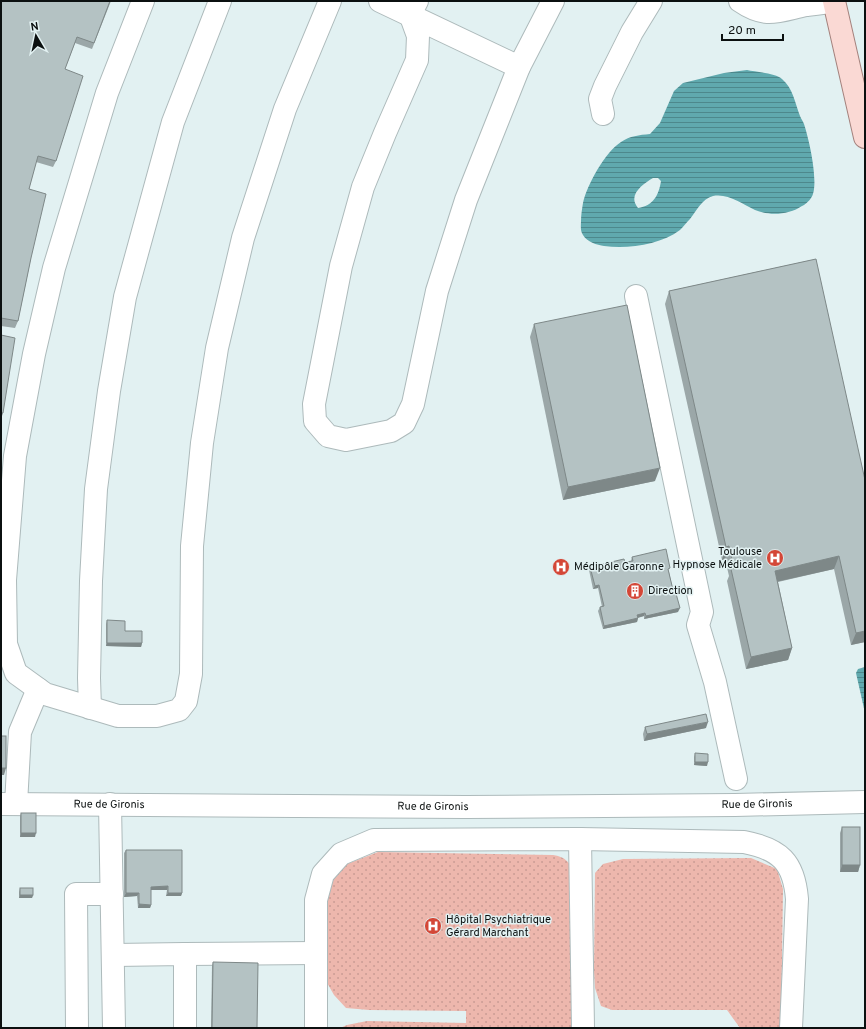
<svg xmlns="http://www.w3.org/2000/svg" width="866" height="1029" font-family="Overpass,sans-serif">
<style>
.grass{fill:url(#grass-dots)}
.water{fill:url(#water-rules);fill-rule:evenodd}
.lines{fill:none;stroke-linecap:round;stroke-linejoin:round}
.minor-casing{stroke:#adbabb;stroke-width:24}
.major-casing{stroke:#a4827d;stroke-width:24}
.minor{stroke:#fff;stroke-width:22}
.major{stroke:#fad9d4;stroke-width:22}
.wall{fill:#9ba7a8}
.shaded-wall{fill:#7e8888}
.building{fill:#b4c2c3;stroke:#7e8888}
.labels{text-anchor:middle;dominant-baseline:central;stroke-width:3;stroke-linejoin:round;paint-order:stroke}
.poi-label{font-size:11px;fill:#0b1010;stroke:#e2f1f2;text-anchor:start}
.street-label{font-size:11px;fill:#0b1010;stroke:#e2f1f2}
</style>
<defs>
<pattern id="grass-dots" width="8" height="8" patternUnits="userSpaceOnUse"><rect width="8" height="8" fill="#edb7ad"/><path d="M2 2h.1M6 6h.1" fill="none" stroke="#ca9c94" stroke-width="1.8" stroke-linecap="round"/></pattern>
<pattern id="water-rules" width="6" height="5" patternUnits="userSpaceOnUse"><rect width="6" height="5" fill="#60a9ae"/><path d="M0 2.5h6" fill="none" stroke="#4d888c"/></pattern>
</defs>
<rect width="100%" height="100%" fill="#e2f1f2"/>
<g class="grass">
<path d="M378 852 553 855C565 857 569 861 573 872L572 1028H340L347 1025 367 1021 466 1023V1011L369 1010 346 1008 334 995 326 981 327 900 333 878 347 864Z"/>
<path d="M751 858 777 869 783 889 781 1028H740L727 1010H612L601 1006 595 988 594 972 595 873 603 864 623 859Z"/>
</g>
<g class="water">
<path d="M747 70C756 72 776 73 782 79 793 88 795 103 800 116 801 119 803 121 804 124 809 139 820 186 811 198 809 201 805 205 802 206 789 215 769 216 755 210 742 204 728 193 713 196 702 199 697 210 690 219 687 222 683 227 680 230 660 245 628 249 604 246 597 245 587 242 583 235 580 231 581 225 581 221 581 215 582 209 583 203 587 185 605 152 621 142 630 136 639 135 650 134L660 123 674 91 683 83 724 73ZM653 178H658L661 181C659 195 653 206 638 208 627 195 643 184 653 178Z"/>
<path d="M865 667V713L856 673 858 669Z"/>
</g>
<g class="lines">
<g class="minor-casing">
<g id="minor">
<path d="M143 1 107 93 54 268 34 354 15 456 5 580 6 644 16 673 45 694 118 716H157L179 710 186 701 191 674 192 546 202 443 217 348 243 238 285 109 330 1"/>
<path d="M380 1 519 67"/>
<path d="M417 1 410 14 418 36 417 60 385 133 363 187 341 266 314 404 315 421 328 436 346 440 391 431 404 423 413 404 437 291 466 200 519 67 553 1"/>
<path d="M740 1C766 19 778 11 806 5 815 4 825 3 834 1"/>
<path d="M603 114 600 99 605 86 632 32 651 1"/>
<path d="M636 296 702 612 698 625 715 682 736 779"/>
<path d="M90 708 89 678 91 581 96 489 109 391 125 297 173 122 220 1"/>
<path id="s1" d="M1 804 466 807 735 805 865 802"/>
<path d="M16 804 20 732 38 689"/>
<path d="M110 804 114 1028"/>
<path d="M580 839 583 1028"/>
<path d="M185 954 316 953"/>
<path d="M114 955 185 954V1028"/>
<path d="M77 1028 76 894H112"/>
<path d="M316 1028V900L323 874 341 854 374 840 580 839 744 842C780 849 794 862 797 899L791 1028"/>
</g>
</g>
<g class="major-casing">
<path id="major" d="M834 1 865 137"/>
</g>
<use href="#minor" class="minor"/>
<use href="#major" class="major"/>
</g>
<g class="wall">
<path d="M1 1H111L92 49 75 43 65 69 56 161 53 167 36 162 29 189 31 258 18 321 15 328 1 326Z"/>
<path d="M816 259 865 642 851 645 834 569 778 582 792 648 788 660 746 669 727 581 729 576 725 559 722 560 665 304 669 291Z"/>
<path d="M534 324 655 481 563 500 530 337Z"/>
<path d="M632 557 669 571V572L673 590 678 612 644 619V616L638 618 637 622 603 629 598 611 600 607H602L598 588 593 589 589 570 590 567 631 561Z"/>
<path d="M107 620 125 631 142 643 141 647 106 646V624Z"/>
<path d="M645 727 706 728 644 741 643 734Z"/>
<path d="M695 753 707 766 694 765V757Z"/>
<path d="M21 813 35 837H20V816Z"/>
<path d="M842 827 860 865 858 872H840V833Z"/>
<path d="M126 850 182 893 181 896H166L167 890H151V905L150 908H138L137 896 124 897V853Z"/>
<path d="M20 888 33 895 32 898H19V892Z"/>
<path d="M213 962 257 1028H211L212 966Z"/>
</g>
<g class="shaded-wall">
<path d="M1 412 3 413 1 419Z"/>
<path d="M660 468 655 481 563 500 568 487Z"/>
<path d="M729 546 725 559 722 560 726 547Z"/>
<path d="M839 556 834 569 771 583 775 571Z"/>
<path d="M599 585 598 588 593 589 595 586Z"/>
<path d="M680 608 678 612 644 619 646 616Z"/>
<path d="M645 613 644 616 636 618 637 615Z"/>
<path d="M638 618 637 622 603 629 604 626Z"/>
<path d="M865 631V642L851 645 856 633Z"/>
<path d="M107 643H142L141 647 106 646Z"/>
<path d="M792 648 788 660 746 669 751 657Z"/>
<path d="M708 722 706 728 644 741 647 734Z"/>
<path d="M695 762H708L707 766 694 765Z"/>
<path d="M1 768H6L4 775H1Z"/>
<path d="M21 833H36L35 837H20Z"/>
<path d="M842 865H860L858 872H840Z"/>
<path d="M168 886 167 890H150L151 887Z"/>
<path d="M126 893H139L137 896 124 897Z"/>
<path d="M168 893H182L181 896H166Z"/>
<path d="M20 895H33L32 898H19Z"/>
<path d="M139 904 151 905 150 908H138Z"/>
</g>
<g class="building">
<path d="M1 1H110L94 43 77 37 65 69 83 76 56 161 38 156 29 189 46 194 31 258 18 321 1 318Z"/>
<path d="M816 259 865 480V631L856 633 839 556 775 571 792 648 751 657 731 569 734 568 729 546 726 547 669 291Z"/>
<path d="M627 305 660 468 568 487 534 324Z"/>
<path d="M1 335 15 338 3 413 1 412Z"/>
<path d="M666 549 670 568 668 569 673 590H675L680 608 646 616 645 613 637 615 638 618 604 626 600 607 604 606 599 585 595 586 590 567 624 559 625 562 633 561 632 557Z"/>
<path d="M107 620 125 621V631H142V643H107Z"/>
<path d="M706 714 708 722 647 734 645 727Z"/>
<rect x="1" y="736" width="5" height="32"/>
<path d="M695 753 708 754V762H695Z"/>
<rect x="21" y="813" width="15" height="20"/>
<rect x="842" y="827" width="18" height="38"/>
<path d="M126 850H182V893H168V886L151 887V905L139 904V893H126Z"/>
<rect x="20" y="888" width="13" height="7"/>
<path d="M213 962 258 963 257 1028H212Z"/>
</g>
<defs>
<g id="hospital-disc" transform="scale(0.9)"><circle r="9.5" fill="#d44737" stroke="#e2f1f2"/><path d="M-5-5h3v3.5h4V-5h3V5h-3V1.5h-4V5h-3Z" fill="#fff"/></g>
<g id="building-disc" transform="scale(0.9)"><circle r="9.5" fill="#d44737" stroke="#e2f1f2"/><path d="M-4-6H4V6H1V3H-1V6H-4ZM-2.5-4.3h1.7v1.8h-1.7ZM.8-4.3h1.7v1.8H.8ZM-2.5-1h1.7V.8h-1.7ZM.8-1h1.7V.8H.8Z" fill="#fff"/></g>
</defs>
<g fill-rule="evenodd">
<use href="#hospital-disc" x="775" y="558"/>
<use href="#hospital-disc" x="561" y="567"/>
<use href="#building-disc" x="635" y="591"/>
<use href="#hospital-disc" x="433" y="926"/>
</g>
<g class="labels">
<g class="poi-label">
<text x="762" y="552" text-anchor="end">Toulouse<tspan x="762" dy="13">Hypnose Médicale</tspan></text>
<text x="574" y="567">Médipôle Garonne</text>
<text x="648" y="591">Direction</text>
<text x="446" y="920">Hôpital Psychiatrique<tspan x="446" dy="13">Gérard Marchant</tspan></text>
</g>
<g class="street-label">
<text stroke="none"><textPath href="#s1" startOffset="108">Rue de Gironis</textPath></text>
<text stroke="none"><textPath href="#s1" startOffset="756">Rue de Gironis</textPath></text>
<text stroke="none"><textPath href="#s1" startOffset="432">Rue de Gironis</textPath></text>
</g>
</g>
<rect width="866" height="1029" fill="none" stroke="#0b1010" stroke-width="4"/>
<g transform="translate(36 36) rotate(351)" stroke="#e2f1f2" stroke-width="3" paint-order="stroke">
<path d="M0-3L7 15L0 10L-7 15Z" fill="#0b1010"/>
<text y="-6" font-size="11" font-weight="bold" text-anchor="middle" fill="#0b1010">N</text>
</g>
<path d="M722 34v6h61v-6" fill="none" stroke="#0b1010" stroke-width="2"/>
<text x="728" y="34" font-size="12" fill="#0b1010" stroke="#e2f1f2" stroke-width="3" paint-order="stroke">20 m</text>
</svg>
